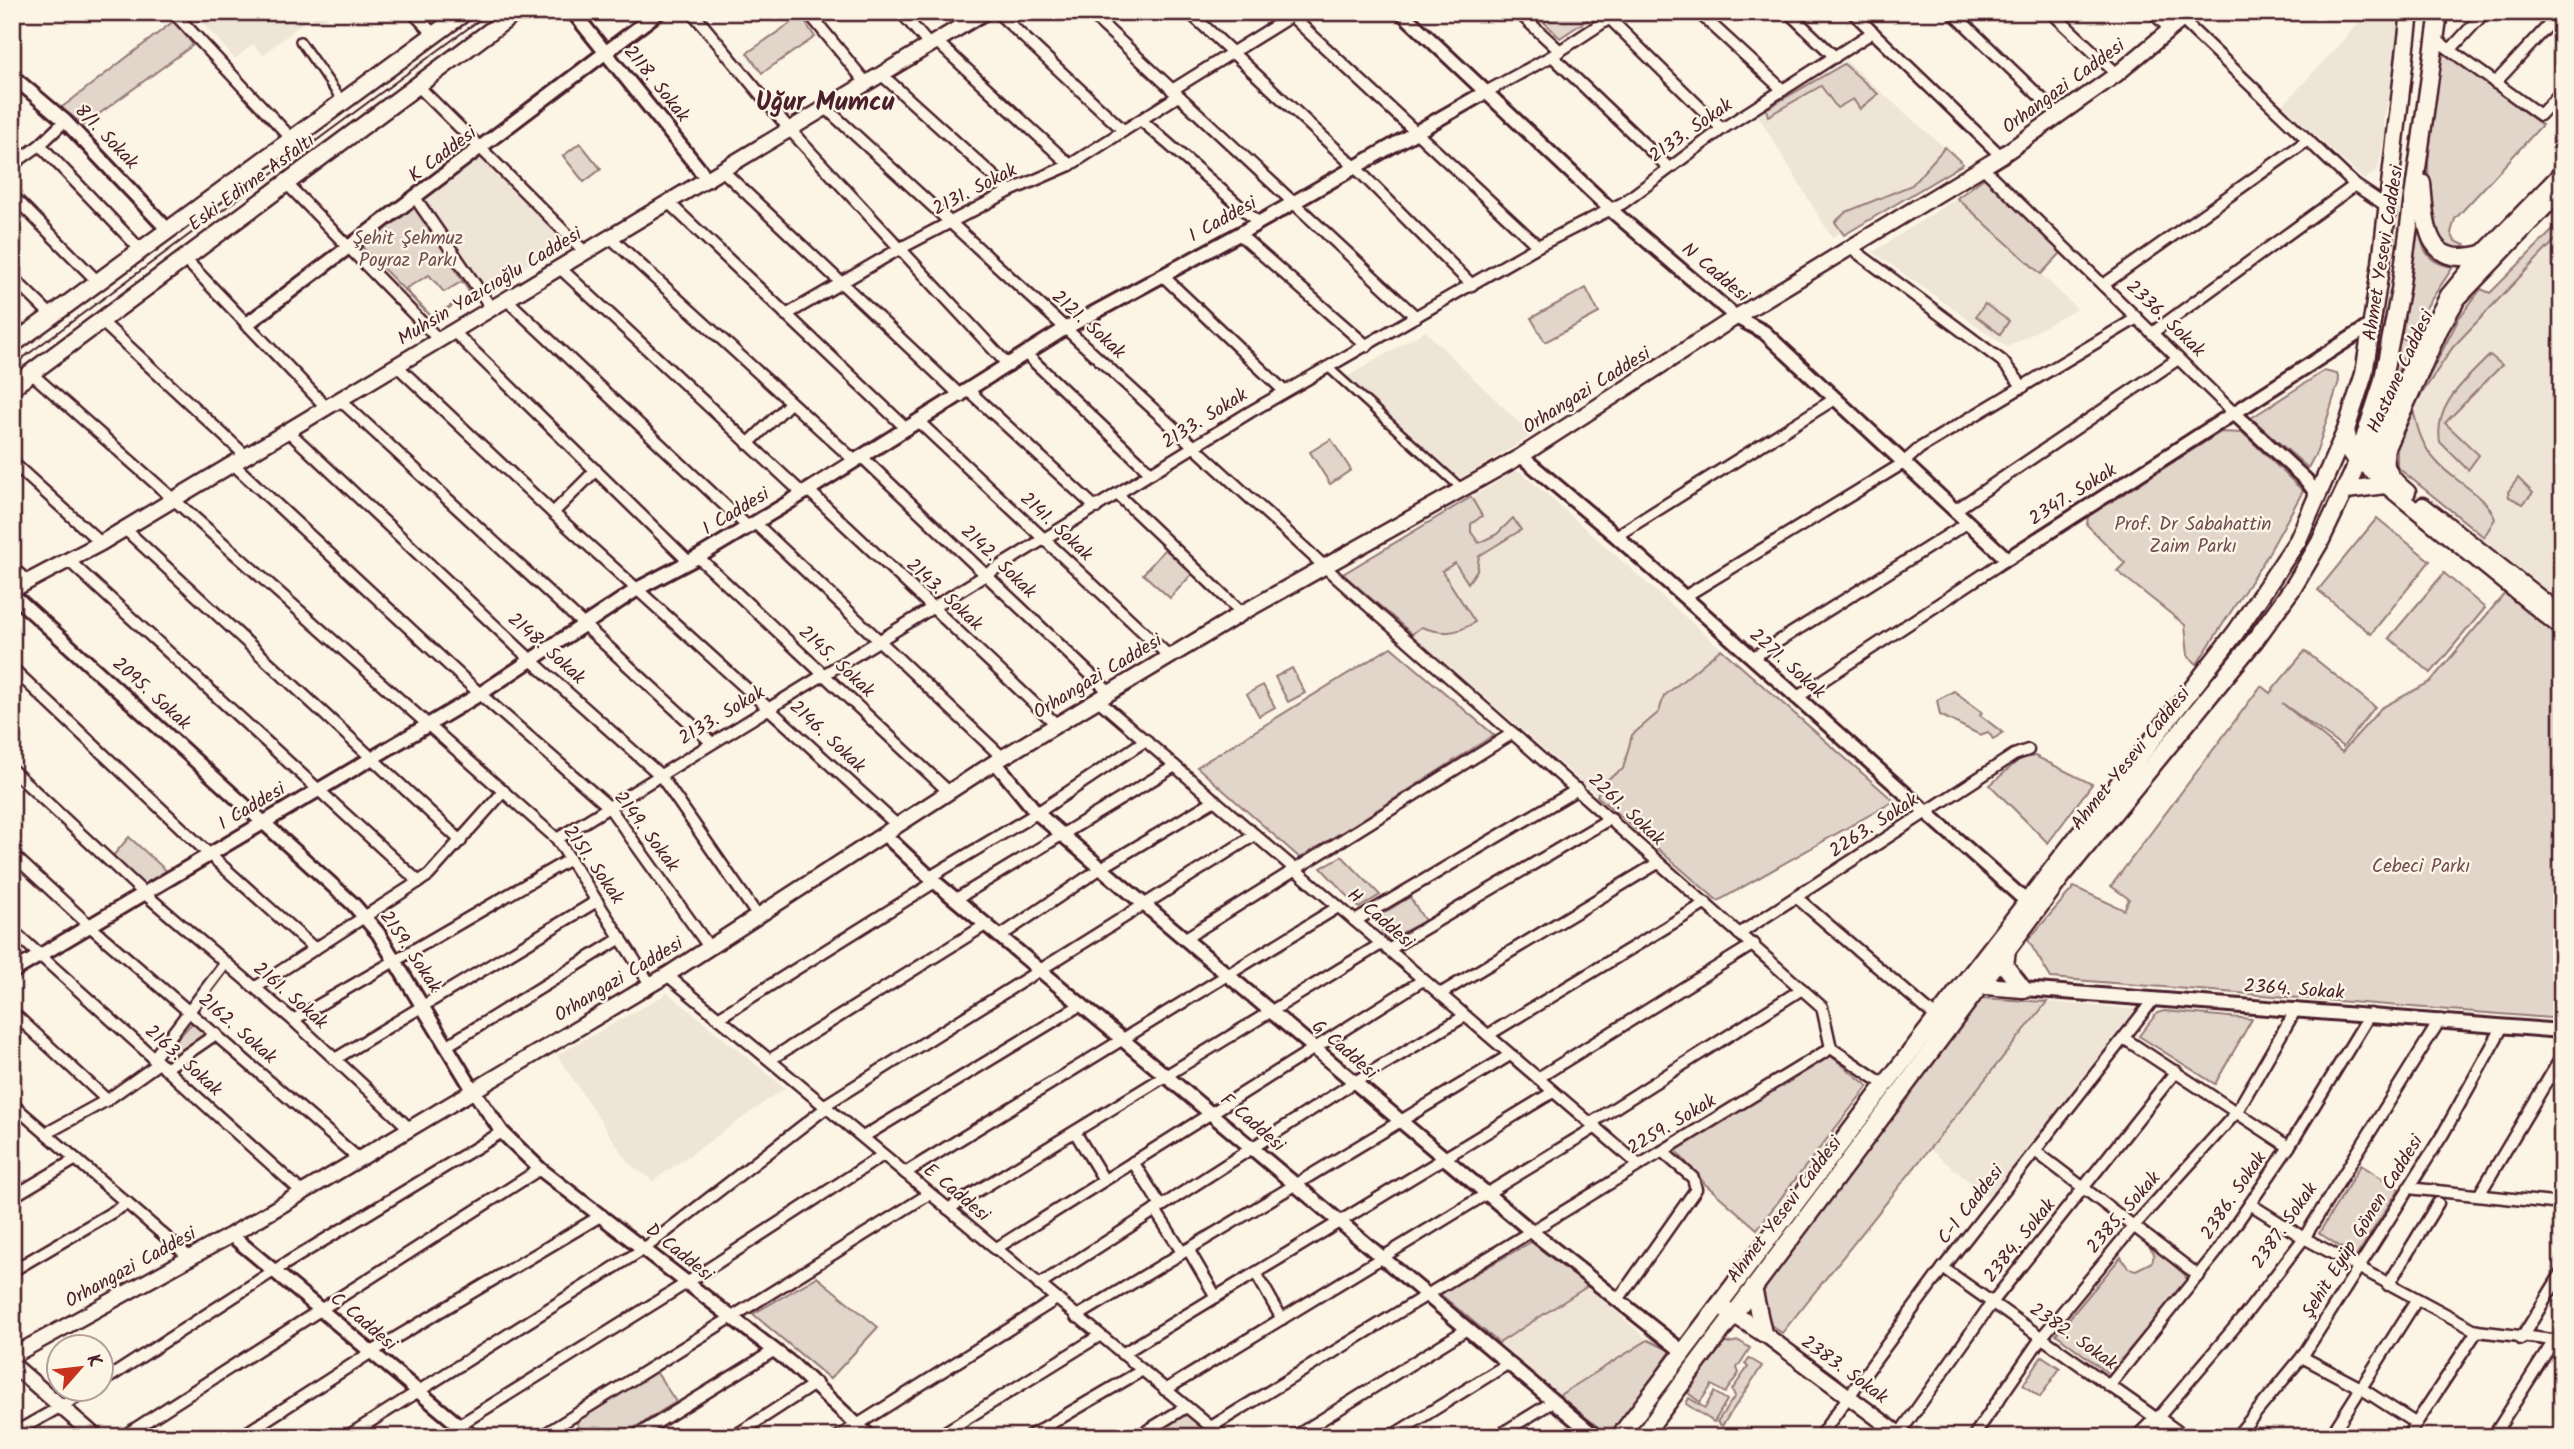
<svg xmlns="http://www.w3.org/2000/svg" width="2574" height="1449" font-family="Kalam,sans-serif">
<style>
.built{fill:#eee5d7}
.green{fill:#e2d5ca;stroke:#967a7a;stroke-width:2;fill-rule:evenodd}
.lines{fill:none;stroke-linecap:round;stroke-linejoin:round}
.pedestrian-casing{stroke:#4a1f2b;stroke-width:12}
.minor-casing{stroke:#4a1f2b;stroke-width:15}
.tertiary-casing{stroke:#4a1f2b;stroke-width:18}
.secondary-casing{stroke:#4a1f2b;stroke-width:19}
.primary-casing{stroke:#4a1f2b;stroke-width:21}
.pedestrian{stroke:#fcf5e5;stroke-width:7}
.minor{stroke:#fcf5e5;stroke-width:10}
.tertiary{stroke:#fcf5e5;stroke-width:12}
.secondary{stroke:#fcf5e5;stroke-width:14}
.primary{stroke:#fcf5e5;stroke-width:16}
.tram{stroke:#4a1f2b;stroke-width:2}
.labels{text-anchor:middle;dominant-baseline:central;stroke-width:5;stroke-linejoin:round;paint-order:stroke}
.street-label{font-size:19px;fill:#4a1f2b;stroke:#fcf5e5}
.park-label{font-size:19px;fill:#704c53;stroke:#fcf5e5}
.district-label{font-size:26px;font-weight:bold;fill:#4a1f2b;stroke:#fcf5e5}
</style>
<rect width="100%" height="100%" fill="#fcf5e5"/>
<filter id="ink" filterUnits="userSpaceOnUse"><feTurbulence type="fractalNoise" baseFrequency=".0143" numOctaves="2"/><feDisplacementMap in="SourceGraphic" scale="14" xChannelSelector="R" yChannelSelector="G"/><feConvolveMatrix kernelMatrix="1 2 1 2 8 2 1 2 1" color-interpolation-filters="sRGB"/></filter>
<g filter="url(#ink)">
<g class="built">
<path d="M193 12H334L317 24 311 16 263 55 253 44 235 59Z"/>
<path d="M2369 12H2393L2398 17 2392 85 2383 122 2386 130 2378 170 2364 180 2283 105Z"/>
<path d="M1846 61 1963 164 1844 235 1839 233 1832 238 1757 114Z"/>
<path d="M483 155 569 244 470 294 416 205Z"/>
<path d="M1957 198 2041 274 2077 309 2007 347 1873 252Z"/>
<path d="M2562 233V606L2404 473 2395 460 2413 410 2453 347Z"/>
<path d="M1425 331 1532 435 1461 479 1347 377Z"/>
<path d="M1517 470 1528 478 1894 801 1718 901 1343 574Z"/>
<path d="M668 993 785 1088 653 1181 629 1164 557 1055Z"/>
<path d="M2047 1002 2135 1009 2134 1013 1989 1198 1929 1149Z"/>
<path d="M1588 1286 1648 1340 1558 1396 1499 1343Z"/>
</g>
<g class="green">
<path d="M1534 12H1599L1560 38Z"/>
<path d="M801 16 815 37 762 73 747 53Z"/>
<path d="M174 21 193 45 84 125 61 108Z"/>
<path d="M2442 50 2542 125 2455 219 2451 233 2455 241 2467 246 2461 249 2441 245C2417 181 2432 117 2442 50Z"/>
<path d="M1844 64 1878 94 1860 109 1853 99 1837 108 1821 86 1768 116 1766 109Z"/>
<path d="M580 143 601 169 584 182 563 156Z"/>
<path d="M1945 147 1963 164 1844 235 1835 222 1846 212 1912 185Z"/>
<path d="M1984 178 2062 252 2041 274 1957 198Z"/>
<path d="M416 205 471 295 432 318 361 246ZM429 275 444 292 463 281 470 294 432 317 405 289Z"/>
<path d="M2562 221V233L2453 347 2415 404 2459 318 2481 289 2490 293Z"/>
<path d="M2419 222C2420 247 2426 263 2453 267L2427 306 2412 337 2402 334Z"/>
<path d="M1586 288 1599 313 1545 342 1531 318Z"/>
<path d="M1985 304 2009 321 2000 334 1976 316Z"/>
<path d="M2401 338 2411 341 2375 422Z"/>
<path d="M2490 355 2502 365 2445 423 2479 455 2468 470 2440 442C2434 404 2466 380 2490 355Z"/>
<path d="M2324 371 2337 374 2339 381 2317 451 2308 468 2251 418Z"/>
<path d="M2413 410C2418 430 2422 446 2436 461 2453 482 2486 493 2495 519L2484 537 2397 467V450Z"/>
<path d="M2221 432 2243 433 2303 491 2267 556 2197 664 2188 656 2185 625 2117 571 2125 563 2087 525 2088 516Z"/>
<path d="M1331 439 1351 470 1330 484 1310 452Z"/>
<path d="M2518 478 2533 493 2523 504 2509 497 2508 492Z"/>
<path d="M1471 497 1482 516 1471 524V532L1479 543 1497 534 1513 518 1521 530 1479 556 1477 570 1468 583 1455 563 1442 571 1475 622C1456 635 1441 634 1421 627L1412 634 1343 574Z"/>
<path d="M2377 518 2430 561 2371 634 2318 590Z"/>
<path d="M1165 549 1193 573 1170 598 1143 574Z"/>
<path d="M2444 573 2485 608 2431 673 2389 638Z"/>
<path d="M2506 592 2562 638V1019L2051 978 2028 940 2074 887 2124 910 2129 899 2111 886 2261 686 2270 693 2305 651 2375 707 2343 747 2282 703 2342 752 2381 708 2430 682Z"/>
<path d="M1391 647 1494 735 1301 859 1197 767Z"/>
<path d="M1721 649 1894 801 1718 901 1597 796 1602 783 1623 769 1632 735 1659 712 1664 696Z"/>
<path d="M1292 668 1305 693 1288 702 1275 677Z"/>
<path d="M1263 685 1275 707 1259 716 1247 694Z"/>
<path d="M1954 691 1982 712 1980 715 2003 733 1993 739 1988 732 1980 735 1940 715 1937 700Z"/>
<path d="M2035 756 2092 784 2048 843 1990 785 2020 759Z"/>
<path d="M129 837 169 873 144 886 112 857Z"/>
<path d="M1342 856 1380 895 1359 908 1321 868Z"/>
<path d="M1410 897 1425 921 1388 940 1374 919Z"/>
<path d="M1980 998 2047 1002 1782 1333 1768 1323 1761 1289Z"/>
<path d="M2164 1011 2252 1019 2215 1084 2139 1036 2157 1013Z"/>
<path d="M192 1023 206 1034 177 1056 169 1048Z"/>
<path d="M1831 1056 1868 1086 1757 1229 1705 1184 1676 1151Z"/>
<path d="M2361 1165 2399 1189 2356 1257 2319 1233Z"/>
<path d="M1531 1242 1588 1286 1499 1343 1440 1294Z"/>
<path d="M2147 1242 2185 1275 2187 1281 2109 1374 2056 1334 2121 1257 2128 1268 2136 1270 2152 1262 2154 1255Z"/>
<path d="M817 1277 878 1327 830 1379 753 1314Z"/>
<path d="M1648 1340 1671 1351 1611 1437 1558 1396Z"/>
<path d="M1739 1341 1750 1348 1737 1368 1739 1373 1725 1393 1712 1385 1700 1402 1688 1393 1722 1344Z"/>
<path d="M2042 1356 2060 1368 2040 1397 2023 1385Z"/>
<path d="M1749 1358 1762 1366 1722 1426 1717 1422 1735 1396 1732 1390 1748 1367 1745 1364Z"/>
<path d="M655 1370 676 1402 619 1437H585L575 1420Z"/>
<path d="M1714 1392 1727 1400 1714 1422 1686 1404 1689 1398 1705 1408Z"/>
<path d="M1185 1412 1216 1437H1146Z"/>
</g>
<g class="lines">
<g class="pedestrian-casing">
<g id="pedestrian">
<path d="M300 41 343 102"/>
<path d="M1329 368 1463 490"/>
</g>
</g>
<g class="minor-casing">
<g id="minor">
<path d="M173 12 292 139"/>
<path d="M412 12 435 35"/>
<path d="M692 12 790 130 1009 366"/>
<path d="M808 12 867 84"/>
<path d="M901 12 930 46"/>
<path d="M997 12 1123 130"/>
<path d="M1089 12 1416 317"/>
<path d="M1189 12 1355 167 1472 285"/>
<path d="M1287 12 1538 246"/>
<path d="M1518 12 1560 51"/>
<path d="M1698 12 1783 90"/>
<path d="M1788 12 1835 57"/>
<path d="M1852 12 2001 156"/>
<path d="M1952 12 2060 116"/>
<path d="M2051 12 2117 74"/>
<path d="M2152 12 2171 30"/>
<path d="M12 13 13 12"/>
<path d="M1609 18 1722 129"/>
<path d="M2182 20 2355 185 2388 207"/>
<path d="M2435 39 2540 115 2562 91"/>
<path d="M937 42 1070 165"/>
<path d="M2451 49 2485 12"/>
<path d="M1552 56 1668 167"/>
<path d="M882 75 1010 191"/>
<path d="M2495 83 2561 12"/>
<path d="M419 87 586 253"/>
<path d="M1172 90 1296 13"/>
<path d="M1484 93 1552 56 1619 12"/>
<path d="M827 109 1337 578 1822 1007 1831 1048 1885 1085"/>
<path d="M1142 121 1259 223"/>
<path d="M40 145 141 250"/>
<path d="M12 165 40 145 65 121"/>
<path d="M1982 167 2235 414"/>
<path d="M723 171 961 396"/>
<path d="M287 184 439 340"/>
<path d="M12 195 98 282"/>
<path d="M416 199 492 309"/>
<path d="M669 203 907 429"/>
<path d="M1239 234 1367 346"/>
<path d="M611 238 855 461"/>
<path d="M1851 248 2002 361 2023 387"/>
<path d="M185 259 326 407"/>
<path d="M560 268 802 493"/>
<path d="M1162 275 1284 391"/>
<path d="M12 277 52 316"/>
<path d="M2103 285 2308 140"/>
<path d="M507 300 748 527"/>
<path d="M786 315 901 248 1010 191 1070 165 1178 96"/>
<path d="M101 321 245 455"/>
<path d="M453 331 688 561"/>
<path d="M2152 333 2355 185"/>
<path d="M1027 355 1151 473"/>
<path d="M396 365 553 513 898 826"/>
<path d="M31 373 557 839 650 984"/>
<path d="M969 391 1096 508"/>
<path d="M339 399 712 743"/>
<path d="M919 422 1170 657"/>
<path d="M287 430 531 660 660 775 757 915"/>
<path d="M748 444 790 403"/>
<path d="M862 457 1110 693"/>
<path d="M12 462 101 543"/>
<path d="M232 463 480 694 609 807 709 947"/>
<path d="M808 490 1057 725"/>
<path d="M1117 494 1242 613"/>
<path d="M1954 511 2178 359"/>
<path d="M553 513 596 470"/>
<path d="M755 523 1002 757"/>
<path d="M125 529 461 841"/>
<path d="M1616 536 1833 400"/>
<path d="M698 557 949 792"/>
<path d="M68 560 419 882"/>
<path d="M12 568 28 581"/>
<path d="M1684 597 1902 464 1920 448 2137 318"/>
<path d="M1752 658 1967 523"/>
<path d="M12 668 210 855 315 949"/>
<path d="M1796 698 2007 559"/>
<path d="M1098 700 1639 1165"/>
<path d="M12 770 145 894 293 1020 409 1128"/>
<path d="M557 839 1250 412 1538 246 1623 203 1722 129 1873 32"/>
<path d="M12 854 91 927 359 1159"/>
<path d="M930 877 1037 813 1146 740"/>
<path d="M1796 897 1937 1018"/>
<path d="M956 899 1175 766"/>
<path d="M1355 921 1578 789"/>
<path d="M12 930 302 1192"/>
<path d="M1739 934 2014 755 2028 750"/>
<path d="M1002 935 1101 868 1215 800"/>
<path d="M1184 939 1513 733"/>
<path d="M1388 950 1611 818"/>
<path d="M667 975 1223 1437"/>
<path d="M256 987 429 875 504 791"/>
<path d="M1440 994 1658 863"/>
<path d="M12 1012 107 1100"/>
<path d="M718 1018 935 882"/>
<path d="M293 1020 570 859"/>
<path d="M1488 1035 1706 903"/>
<path d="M2125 1039 2289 1147"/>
<path d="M448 1045 621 938"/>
<path d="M153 1059 225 964"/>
<path d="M335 1059 597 901"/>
<path d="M771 1059 987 924"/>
<path d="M165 1069 216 1034"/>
<path d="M1538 1078 1754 944"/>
<path d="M12 1104 189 1257"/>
<path d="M825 1105 1255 835"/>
<path d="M1591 1123 1802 989"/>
<path d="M1075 1132 1104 1180"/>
<path d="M47 1133 107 1100 159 1063"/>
<path d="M863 1137 1082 1004"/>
<path d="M2035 1151 2199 1276"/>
<path d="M1133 1162 1161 1206"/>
<path d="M905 1173 1338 907"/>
<path d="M2408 1188 2562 1204"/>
<path d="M2479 1195 2562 1056"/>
<path d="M12 1197 76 1159"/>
<path d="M2250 1204 2304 1238 2477 1331 2562 1341"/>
<path d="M948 1209 1381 944"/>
<path d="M1155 1210 1182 1252"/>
<path d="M995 1249 1423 980"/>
<path d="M1188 1249 1216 1297"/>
<path d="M1943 1268 2157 1419 2245 1315 2304 1238 2440 1020"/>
<path d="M12 1271 128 1203"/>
<path d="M1256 1273 1282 1319"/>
<path d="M1039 1285 1353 1083 1465 1016"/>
<path d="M2388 1285 2438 1203"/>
<path d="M1618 1300 1696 1189 1693 1178 1663 1152"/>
<path d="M1076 1317 1510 1055"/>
<path d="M2521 1339 2562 1272"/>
<path d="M1122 1354 1553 1092"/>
<path d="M2302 1357 2359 1387 2415 1423"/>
<path d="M102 1382 275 1270 502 1132"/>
<path d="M2109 1386 2216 1253 2289 1147 2370 1014"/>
<path d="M1165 1390 1596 1127"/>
<path d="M1211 1427 1831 1048"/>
<path d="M12 1434 90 1390"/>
<path d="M122 1437 540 1169"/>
<path d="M240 1437 370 1353 602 1215"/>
<path d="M346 1437 645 1248 827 1107"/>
<path d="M440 1437 685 1284 883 1155"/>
<path d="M540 1437 929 1194"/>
<path d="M634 1437 775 1350"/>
<path d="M733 1437 816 1383"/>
<path d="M838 1437 1055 1300"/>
<path d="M937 1437 1099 1336"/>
<path d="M1028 1437 1141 1371"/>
<path d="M1137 1437 1186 1407"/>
<path d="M1294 1437 1467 1329"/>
<path d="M1390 1437 1509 1363"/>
<path d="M1496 1437 1554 1401"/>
<path d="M1819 1437 1943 1268 2154 999"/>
<path d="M1897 1437 1991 1304 2176 1071"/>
<path d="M1973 1437 2041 1338 2133 1227 2236 1113 2296 1009"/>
<path d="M2236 1437 2302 1357 2443 1134 2503 1026"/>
<path d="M2330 1437 2416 1301"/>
<path d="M2407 1437 2477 1331"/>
<path d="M2493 1437 2553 1342"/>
</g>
</g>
<g class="tertiary-casing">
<g id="tertiary">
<path d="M573 12 708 180"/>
<path d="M1401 12 1611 210 1736 317 1764 332 2007 559 2371 325"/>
<path d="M12 76 65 121 168 230"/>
<path d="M247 324 659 12"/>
<path d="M2235 414 2306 480 2315 492 2316 500"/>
<path d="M1521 456 1616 536 2027 902"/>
<path d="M12 594 353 904 378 933 473 1090 502 1132 540 1169 792 1364 870 1437"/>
<path d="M995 762 1037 813 1101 868 1531 1231 1682 1351"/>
<path d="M885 835 935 882 1596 1437"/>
<path d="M12 972 480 694 639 588 698 557 783 506 1066 328 1239 234 1484 93"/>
<path d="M2023 989 2562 1031"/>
<path d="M231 1235 473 1437"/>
</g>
</g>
<g class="secondary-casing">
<g id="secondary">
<path d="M2562 172 2482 254 2448 295 2389 410 2373 458 2385 485 2562 629"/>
<path d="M2408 492C2392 479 2383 469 2387 448L2441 328 2458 299 2562 190"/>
<path d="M2423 505 2562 615"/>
<path d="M12 590 101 543 985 12"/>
<path d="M1763 1333 1903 1437"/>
<path d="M12 1356 231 1235 359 1159 667 975 995 762 1242 613 1521 456 1736 317 2001 156 2117 74 2191 12"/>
<path d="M12 1364 96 1437"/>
<path d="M2139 1437 2157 1419 2182 1437"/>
</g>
</g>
<g class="primary-casing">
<g id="primary">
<path d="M2422 183C2426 226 2425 269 2482 254"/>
<path d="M12 345 465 12"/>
<path d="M12 387 516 12"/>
<path d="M2346 430 2351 454 2379 476"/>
<path d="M2347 490 2385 485"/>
<path d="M2007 949 2005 966 2023 989"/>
<path d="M1973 985 2023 989"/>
<path d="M1753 1288 1763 1333"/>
<path d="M1727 1310 1763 1333"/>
<path d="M1619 1437 1885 1085 2236 632 2298 540 2346 430 2364 374 2381 263 2410 12"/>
<path d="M1642 1437 2063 875 2255 640 2294 586 2320 542 2353 473 2382 384 2400 290 2439 12"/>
</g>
</g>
<use href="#pedestrian" class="pedestrian"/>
<use href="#minor" class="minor"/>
<use href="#tertiary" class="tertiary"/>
<use href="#secondary" class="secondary"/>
<use href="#primary" class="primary"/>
<path class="tram" d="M12 366 490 12"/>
</g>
</g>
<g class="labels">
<g class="street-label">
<text transform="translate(656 84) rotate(51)">2118. Sokak</text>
<text transform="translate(2064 87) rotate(-36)">Orhangazi Caddesi</text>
<text transform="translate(1691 131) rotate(-35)">2133. Sokak</text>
<text transform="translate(106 137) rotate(46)">8/1. Sokak</text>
<text transform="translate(443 155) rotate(-37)">K Caddesi</text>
<text transform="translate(252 183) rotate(-36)">Eski Edirne Asfaltı</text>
<text transform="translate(975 190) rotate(-27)">2131. Sokak</text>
<text transform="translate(1223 220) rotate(-29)">I Caddesi</text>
<text transform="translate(2384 253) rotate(-81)">Ahmet Yesevi Caddesi</text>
<text transform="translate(1715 273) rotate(40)">N Caddesi</text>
<text transform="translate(490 287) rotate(-31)">Muhsin Yazıcıoğlu Caddesi</text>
<text transform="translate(2165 319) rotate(44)">2336. Sokak</text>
<text transform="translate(1088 325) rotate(42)">2121. Sokak</text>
<text transform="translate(2401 372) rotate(-65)">Hastane Caddesi</text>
<text transform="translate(1587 391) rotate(-32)">Orhangazi Caddesi</text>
<text transform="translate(1205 419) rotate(-32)">2133. Sokak</text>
<text transform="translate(2073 495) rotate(-32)">2347. Sokak</text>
<text transform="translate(736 512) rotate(-31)">I Caddesi</text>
<text transform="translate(1056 527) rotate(43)">2141. Sokak</text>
<text transform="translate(998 562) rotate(44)">2142. Sokak</text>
<text transform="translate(944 595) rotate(43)">2143. Sokak</text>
<text transform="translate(546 649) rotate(42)">2148. Sokak</text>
<text transform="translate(836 662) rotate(43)">2145. Sokak</text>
<text transform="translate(1787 664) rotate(42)">2271. Sokak</text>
<text transform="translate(1098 677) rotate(-31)">Orhangazi Caddesi</text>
<text transform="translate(151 694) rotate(42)">2095. Sokak</text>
<text transform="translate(722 716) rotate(-31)">2133. Sokak</text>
<text transform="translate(827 737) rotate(43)">2146. Sokak</text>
<text transform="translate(2131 759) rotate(-51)">Ahmet Yesevi Caddesi</text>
<text transform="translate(252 807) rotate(-31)">I Caddesi</text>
<text transform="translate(1626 810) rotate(43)">2261. Sokak</text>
<text transform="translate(1874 826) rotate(-33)">2263. Sokak</text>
<text transform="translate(646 832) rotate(53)">2149. Sokak</text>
<text transform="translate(593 865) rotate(55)">2151. Sokak</text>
<text transform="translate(1380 919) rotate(41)">H Caddesi</text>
<text transform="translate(410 952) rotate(56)">2159. Sokak</text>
<text transform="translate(619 980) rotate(-31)">Orhangazi Caddesi</text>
<text transform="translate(2294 990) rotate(4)">2364. Sokak</text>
<text transform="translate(290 996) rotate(41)">2161. Sokak</text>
<text transform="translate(237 1029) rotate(41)">2162. Sokak</text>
<text transform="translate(1344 1050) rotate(41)">G Caddesi</text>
<text transform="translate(183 1061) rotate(42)">2163. Sokak</text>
<text transform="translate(1252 1123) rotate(41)">F Caddesi</text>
<text transform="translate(1672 1125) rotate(-31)">2259. Sokak</text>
<text transform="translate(956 1193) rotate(40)">E Caddesi</text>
<text transform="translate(2234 1196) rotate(-56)">2386. Sokak</text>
<text transform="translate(1971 1205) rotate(-52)">C-1 Caddesi</text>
<text transform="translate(1785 1210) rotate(-53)">Ahmet Yesevi Caddesi</text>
<text transform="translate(2124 1213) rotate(-49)">2385. Sokak</text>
<text transform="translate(2285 1226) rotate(-55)">2387. Sokak</text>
<text transform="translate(2363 1227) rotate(-58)">Şehit Eyüp Gönen Caddesi</text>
<text transform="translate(2020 1241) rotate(-51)">2384. Sokak</text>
<text transform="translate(679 1253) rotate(39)">D Caddesi</text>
<text transform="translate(131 1268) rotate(-29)">Orhangazi Caddesi</text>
<text transform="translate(363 1322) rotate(40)">C Caddesi</text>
<text transform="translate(2073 1337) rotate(35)">2382. Sokak</text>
<text transform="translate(1844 1370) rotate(36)">2383. Sokak</text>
</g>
<g class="park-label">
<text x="408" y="239">Şehit Şehmuz<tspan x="408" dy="22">Poyraz Parkı</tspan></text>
<text x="2193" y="525">Prof. Dr Sabahattin<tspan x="2193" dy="22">Zaim Parkı</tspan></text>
<text x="2421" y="867">Cebeci Parkı</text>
</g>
<g class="district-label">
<text x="825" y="103">Uğur Mumcu</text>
</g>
</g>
<rect width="2574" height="1449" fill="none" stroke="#fcf5e5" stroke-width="42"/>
<rect x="21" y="21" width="2532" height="1407" fill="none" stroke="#4a1f2b" stroke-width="2.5" filter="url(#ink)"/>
<g transform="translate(80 1368) rotate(62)"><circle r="33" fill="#fcf5e5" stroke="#b59f9b" stroke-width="2"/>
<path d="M0-5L12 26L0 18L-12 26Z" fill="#c8321e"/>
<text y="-10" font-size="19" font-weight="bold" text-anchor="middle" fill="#4a1f2b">K</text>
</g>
</svg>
